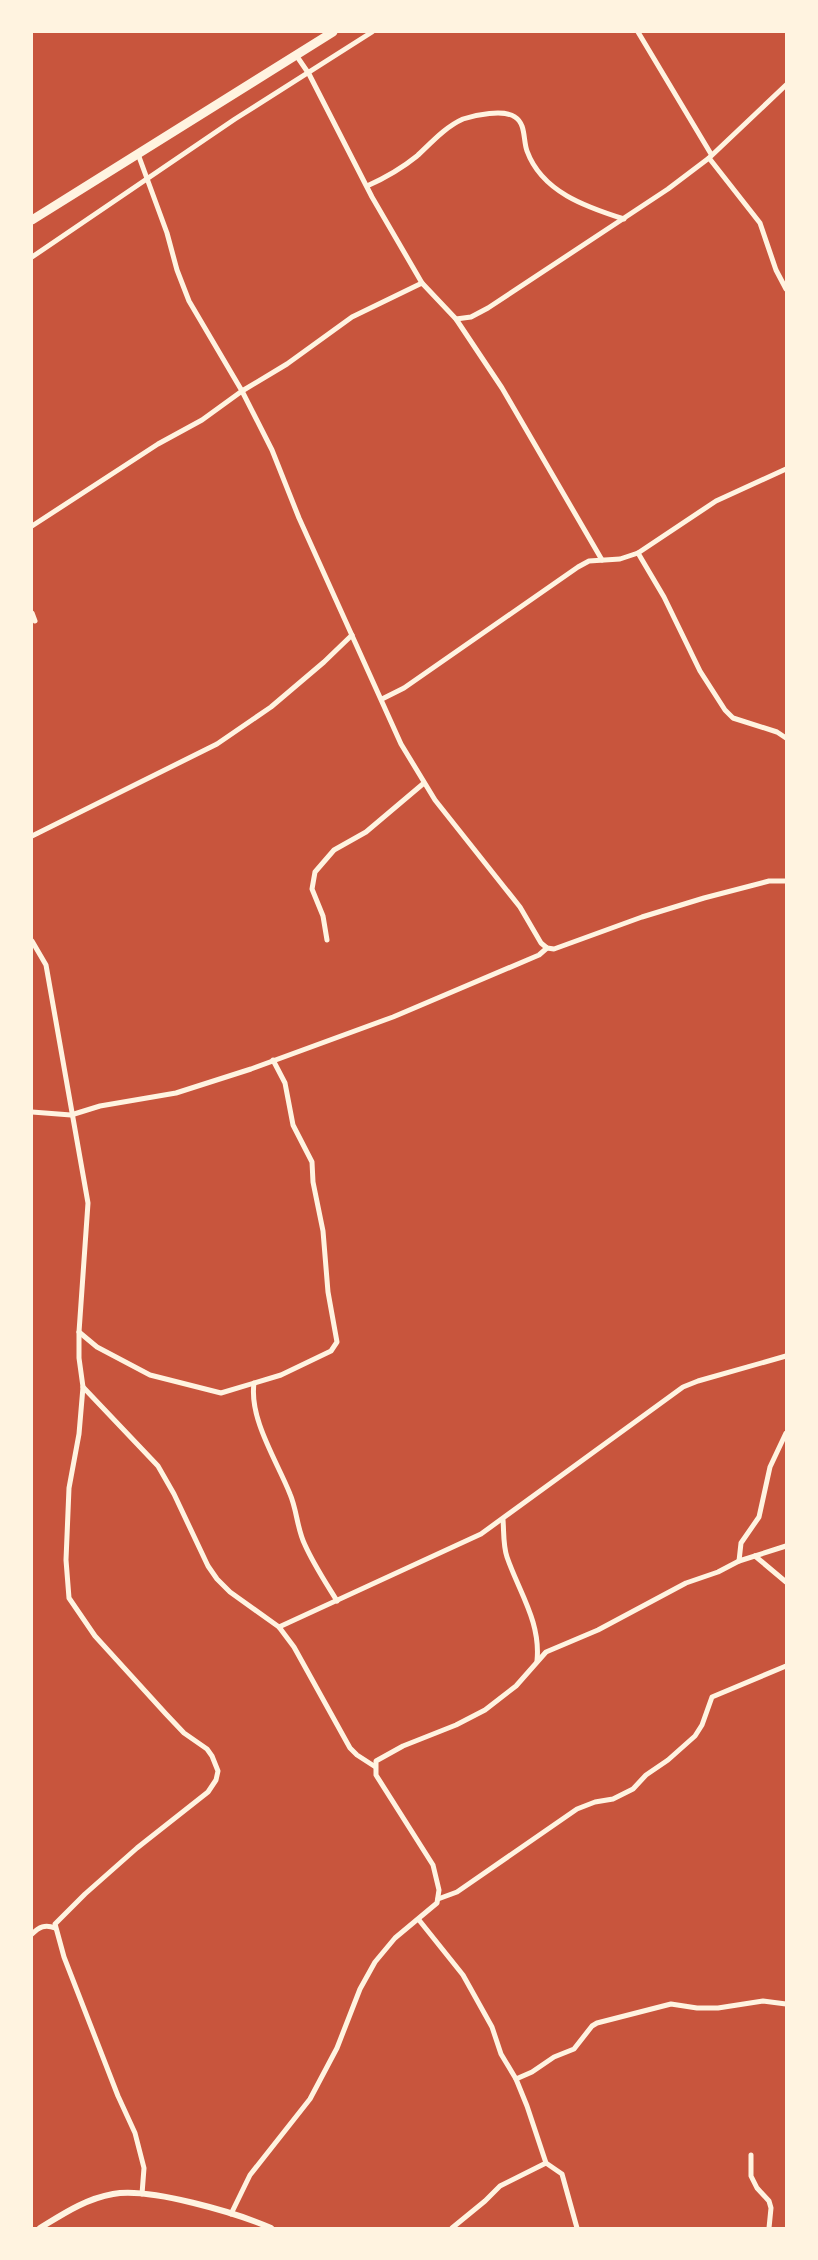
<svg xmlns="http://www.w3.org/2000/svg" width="818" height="2260" font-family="'Archivo Narrow',sans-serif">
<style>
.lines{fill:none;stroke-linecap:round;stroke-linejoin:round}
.minor{stroke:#fff3e0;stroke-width:5}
.tertiary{stroke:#fff3e0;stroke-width:6}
.trunk{stroke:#fff3e0;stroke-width:9}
</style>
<rect width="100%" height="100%" fill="#c8553d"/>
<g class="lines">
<g class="minor">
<path d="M638 32 711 154"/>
<path d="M296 55 309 74 372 197 422 283"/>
<path d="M138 154 167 233 177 270 189 301 242 391 272 450 299 518 401 744 435 800 520 907 541 943 547 948 554 949 642 917 704 898 769 881H786"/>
<path d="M709 158 760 223 776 270 786 289"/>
<path d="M367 186C385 178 401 169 417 156 431 143 445 127 463 119 475 115 504 109 515 117 526 124 523 140 527 151 542 192 586 207 624 219"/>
<path d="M32 257 235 119 372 32"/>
<path d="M456 319 471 317 488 308 668 189 709 158 786 85"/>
<path d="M32 526 158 444 202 420 242 391 287 364 352 317 422 283 456 319 502 388 602 560"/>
<path d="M638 553 664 597 700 671 725 710 733 718 777 732 786 738"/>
<path d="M32 613 35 621"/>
<path d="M382 699 404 688 578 567 589 561 620 559 638 553 716 501 786 469"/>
<path d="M32 836 217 744 271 707 324 662 352 635"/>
<path d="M327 940 323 916 312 889 315 872 334 850 366 832 424 783"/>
<path d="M32 941 46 965 88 1203 79 1332V1358L83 1387 79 1434 69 1488 66 1560 69 1598 95 1636 166 1714 184 1733 207 1749 212 1756 218 1771 216 1780 208 1792 137 1848 85 1894 55 1924 64 1957 118 2096 135 2133 144 2168 142 2194"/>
<path d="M32 1112 71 1115 100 1106 176 1093 251 1069 393 1017 539 955 547 948"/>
<path d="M79 1332 97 1347 150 1375 221 1393 281 1375 331 1351 337 1342 328 1292 323 1231 313 1182 312 1162 293 1125 285 1083 273 1060"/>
<path d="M254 1383C249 1419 277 1461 290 1494 297 1510 297 1529 305 1545 314 1565 326 1583 337 1601"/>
<path d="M83 1387 158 1466 174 1494 208 1566 217 1579 230 1592 279 1627 294 1647 350 1748 357 1755 374 1766"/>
<path d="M503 1520C504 1532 503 1545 507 1557 519 1592 541 1622 537 1661"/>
<path d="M755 1556 786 1582"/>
<path d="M739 1561 741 1543 759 1517 770 1467 786 1433"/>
<path d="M279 1627 481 1534 683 1387 698 1381 786 1356"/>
<path d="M438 1899 457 1892 577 1809 595 1802 613 1799 633 1789 646 1775 668 1760 695 1736 702 1725 712 1697 786 1666"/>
<path d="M419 1920 463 1975 492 2027 501 2054 516 2079 527 2106 546 2163 562 2174 577 2228"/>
<path d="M32 1934C39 1927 45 1924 55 1928"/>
<path d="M516 2079 532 2072 554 2057 574 2049 592 2026 597 2023 671 2004 697 2008H718L763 2001 786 2004"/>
<path d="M751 2155V2176L757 2188 769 2201 771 2208 769 2228"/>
<path d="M231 2214 250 2175 310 2099 337 2048 360 1989 375 1962 395 1938 437 1903 439 1890 433 1865 376 1775V1761L403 1746 456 1725 485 1710 516 1686 546 1652 598 1630 686 1583 718 1572 739 1561 786 1546"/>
<path d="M452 2228 485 2201 500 2186 546 2163"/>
</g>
<path class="tertiary" d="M40 2228C63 2214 85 2199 113 2194 149 2187 237 2213 271 2228"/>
<path class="trunk" d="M32 220 333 32"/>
</g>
<rect width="818" height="2260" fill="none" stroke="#fff3e0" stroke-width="66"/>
</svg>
